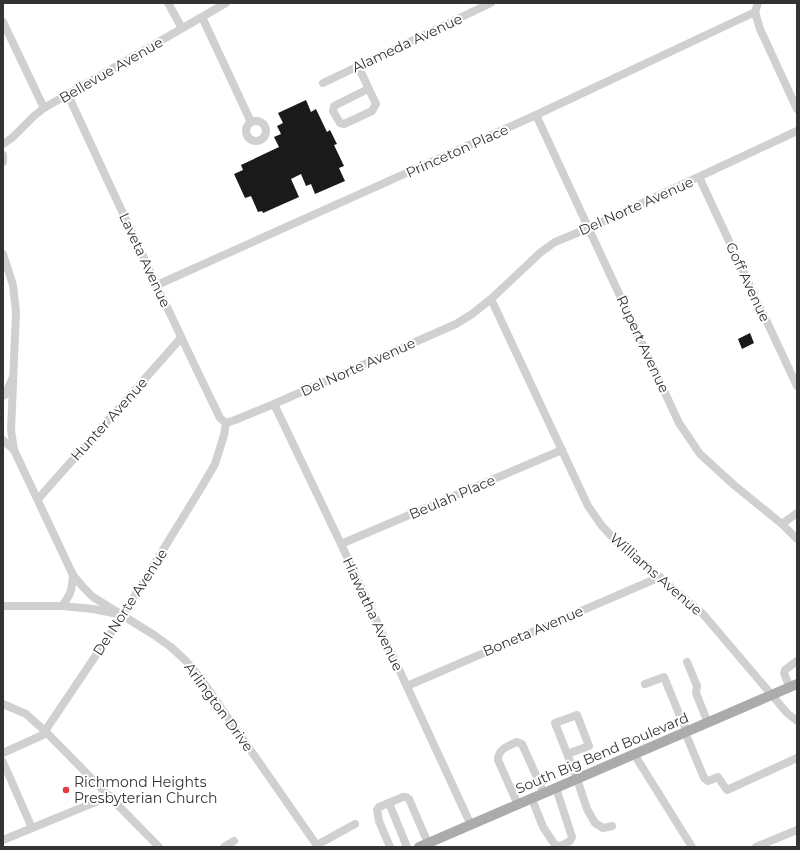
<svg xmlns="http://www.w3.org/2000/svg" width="800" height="850" font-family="Montserrat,sans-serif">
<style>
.building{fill:#1a1a1a}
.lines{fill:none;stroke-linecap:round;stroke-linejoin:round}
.minor{stroke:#d0d0d0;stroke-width:8}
.major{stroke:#ababab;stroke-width:10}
.poi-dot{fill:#e63946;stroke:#fff;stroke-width:1.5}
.labels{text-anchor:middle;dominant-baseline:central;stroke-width:4;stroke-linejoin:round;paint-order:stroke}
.street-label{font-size:14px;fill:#333;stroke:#fff}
.poi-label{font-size:14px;fill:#333;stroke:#fff;text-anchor:start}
</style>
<rect width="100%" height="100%" fill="#fff"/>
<g class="building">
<path d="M306 100 311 112 316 109 327 132 330 130 337 144 334 145 344 166 339 168 345 181 315 194 311 184 306 186 301 174 291 179 299 197 263 213 262 211 258 212 251 196 245 198 234 174 243 170 241 165 279 147 274 137 281 134 277 126 283 123 278 113Z"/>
<path d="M750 333 754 343 742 349 738 339Z"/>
</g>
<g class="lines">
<g class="minor">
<path d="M168 3 182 28"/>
<path d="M758 3 755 12 760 29 797 109"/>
<path d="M202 17 251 122"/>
<path d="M3 22 44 108"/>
<path d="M358 66 376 104 372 111 344 124 340 123 333 111 334 106 368 89"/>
<path d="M323 83 491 3"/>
<path d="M68 95C118 203 168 311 220 418L226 423"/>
<path d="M536 115 679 423 700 454 734 485 782 524 797 539"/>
<circle cx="256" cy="131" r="10"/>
<path d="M3 144 12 138 34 116 44 108 226 3"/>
<path d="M3 155V162"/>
<path d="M699 177 797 386"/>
<path d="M3 254 13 285 16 312 11 430 14 450 73 575 83 587 93 597 154 635 171 647 186 661 199 676 318 847"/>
<path d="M157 285 536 115 755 12"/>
<path d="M491 299 588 506 602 526 617 542 703 614 787 713 797 721"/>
<path d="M3 396 5 395 12 379"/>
<path d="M274 404 341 544 471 825"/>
<path d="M3 440 14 450"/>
<path d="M38 499 181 338"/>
<path d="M782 524 797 513"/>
<path d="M341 544 562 450"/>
<path d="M3 606H62L93 609 118 614"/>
<path d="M62 606C71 594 72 590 73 575"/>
<path d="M687 662 697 686 696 693 708 723"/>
<path d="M645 684 664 677 680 716 687 731"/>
<path d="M407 686 660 577"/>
<path d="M790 688 784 673 785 670 797 661"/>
<path d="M3 704 26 714 45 731 159 847"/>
<path d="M45 731 123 615 201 488 215 464 224 435 226 423 235 420 274 404 456 324 472 314 491 299 541 252 555 242 589 228 797 131"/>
<path d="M685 732 704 778 708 781 718 777 722 783 727 790 797 758"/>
<path d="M3 753 47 733"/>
<path d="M567 754 589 746 577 715 555 723 577 779 587 809 595 823 603 828 612 826"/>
<path d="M634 754 692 847"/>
<path d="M3 762 32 828"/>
<path d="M532 799 543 827 555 845 561 846 570 841 572 837 556 788"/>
<path d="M389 803 407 847"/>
<path d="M518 805 498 760C498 749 508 746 517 742L522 744 544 793"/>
<path d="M3 840 110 796"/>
<path d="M317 845 355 824"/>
<path d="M224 847 234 841"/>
<path d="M390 847 379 821 377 810 379 807 403 797H406L409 799 428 843"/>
<path d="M756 847 797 830"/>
</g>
<path class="major" d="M419 847 797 684"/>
</g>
<circle class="poi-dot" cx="66" cy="790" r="4"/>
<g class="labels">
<g class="street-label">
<text transform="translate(407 43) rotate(-25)">Alameda Avenue</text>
<text transform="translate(111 70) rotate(-30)">Bellevue Avenue</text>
<text transform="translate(457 151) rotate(-24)">Princeton Place</text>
<text transform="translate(636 206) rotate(-24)">Del Norte Avenue</text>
<text transform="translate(145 260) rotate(65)">Laveta Avenue</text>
<text transform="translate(748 282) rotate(65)">Goff Avenue</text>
<text transform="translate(643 344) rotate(65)">Rupert Avenue</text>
<text transform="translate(358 367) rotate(-24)">Del Norte Avenue</text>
<text transform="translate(109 419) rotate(-48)">Hunter Avenue</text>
<text transform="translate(452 497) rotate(-23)">Beulah Place</text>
<text transform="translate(656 574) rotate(41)">Williams Avenue</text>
<text transform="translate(130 602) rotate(-57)">Del Norte Avenue</text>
<text transform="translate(373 614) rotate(65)">Hiawatha Avenue</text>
<text transform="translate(533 631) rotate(-23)">Boneta Avenue</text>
<text transform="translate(219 707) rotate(54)">Arlington Drive</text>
<text transform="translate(602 753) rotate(-23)">South Big Bend Boulevard</text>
</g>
<g class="poi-label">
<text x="74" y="782">Richmond Heights<tspan x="74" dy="16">Presbyterian Church</tspan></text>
</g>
</g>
<rect width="800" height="850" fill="none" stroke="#333333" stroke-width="8"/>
</svg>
